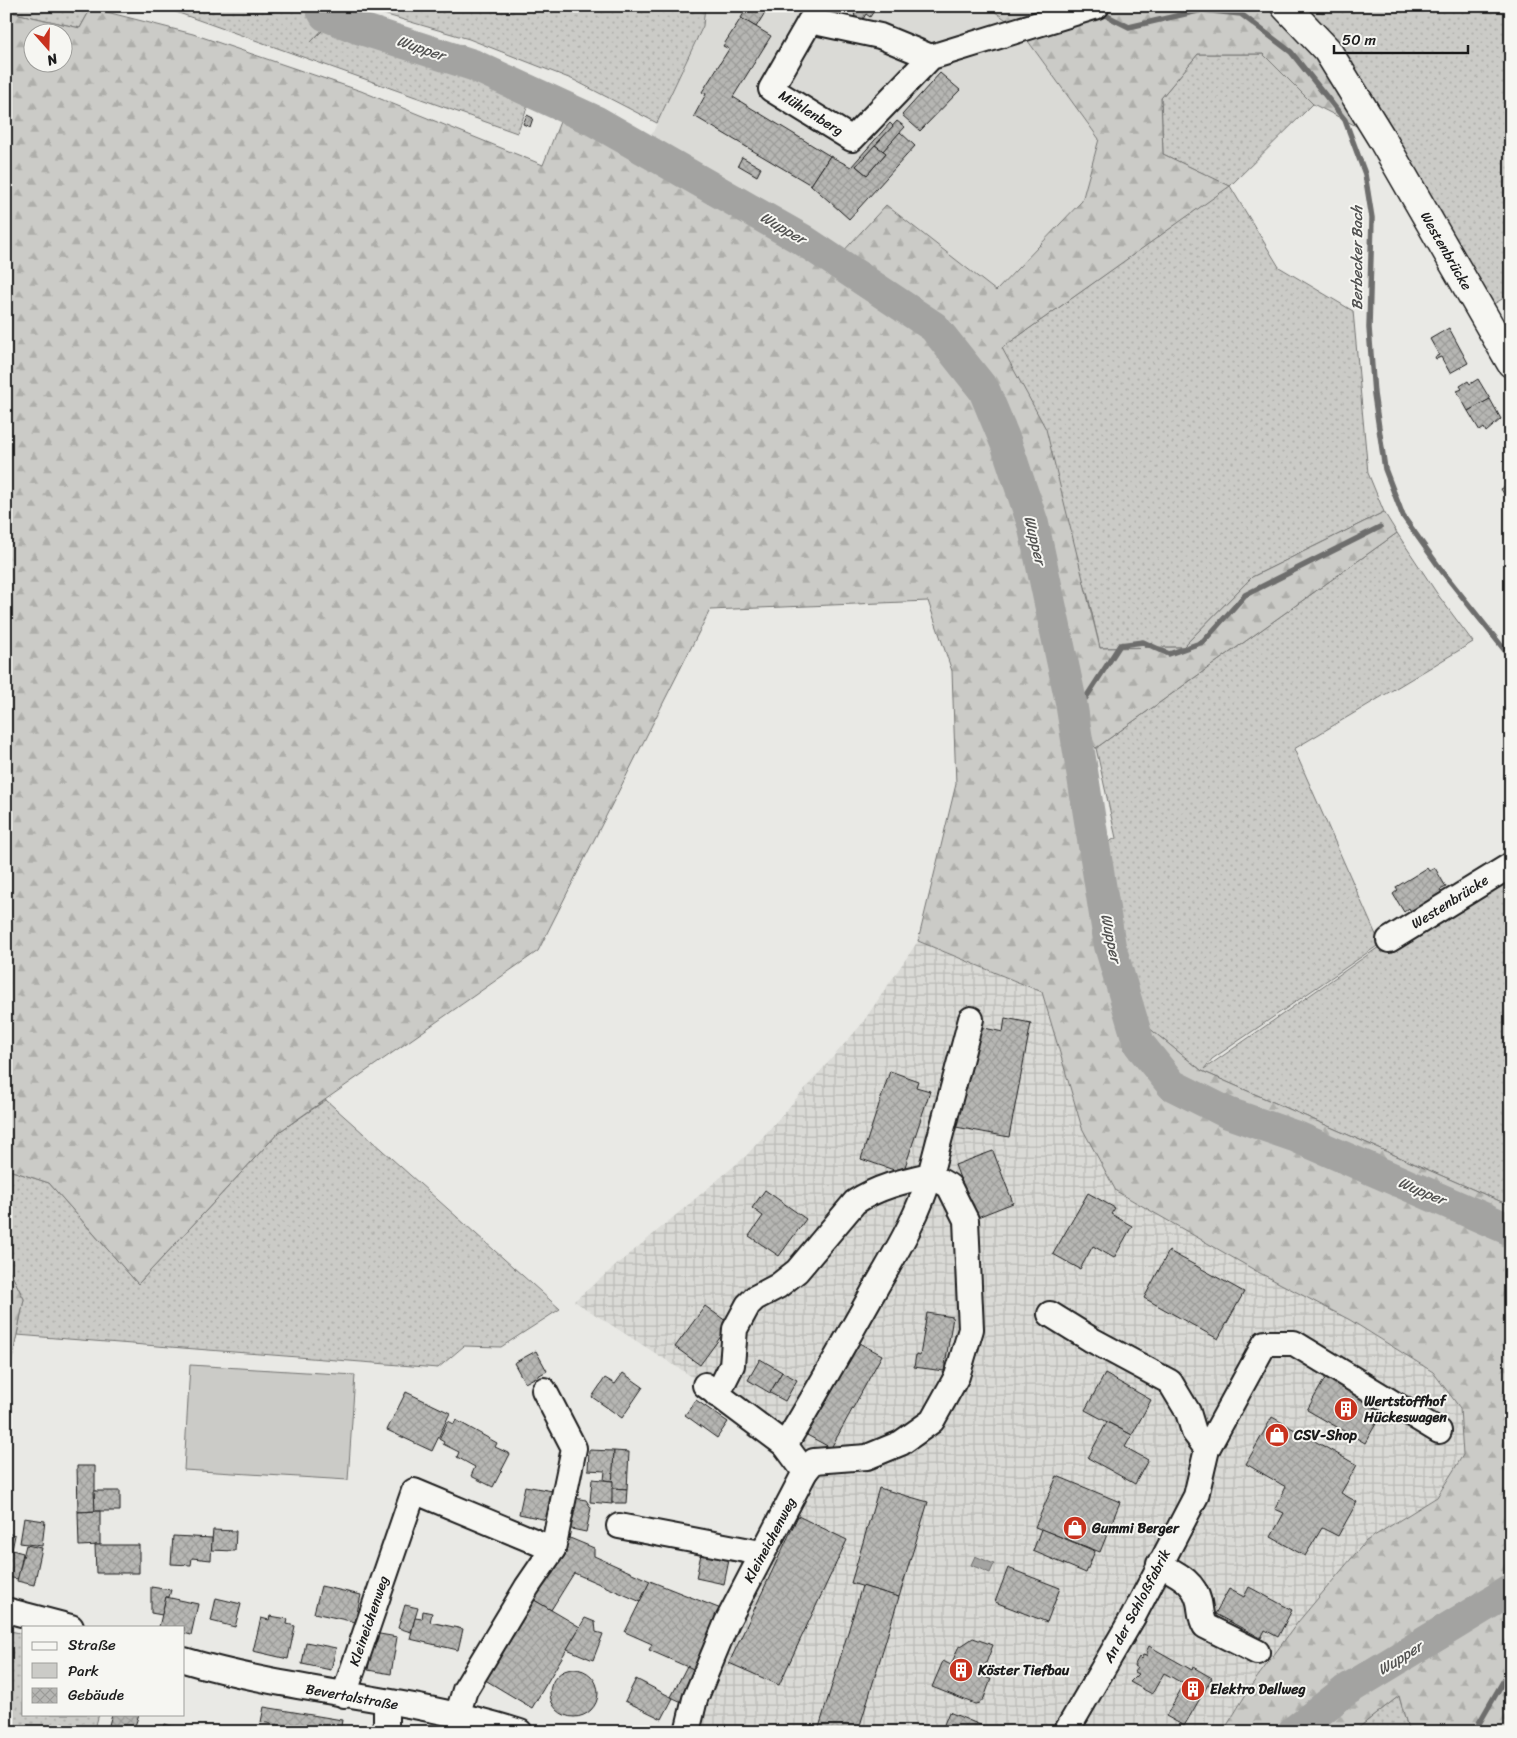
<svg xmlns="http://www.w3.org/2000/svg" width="1517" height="1738" font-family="Sriracha,sans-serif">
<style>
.built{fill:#dadad6}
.industrial{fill:url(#industrial-grid)}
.grass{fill:url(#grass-dots);stroke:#747472}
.forest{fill:url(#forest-firs);stroke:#747472;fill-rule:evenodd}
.green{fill:#cbcbc7;stroke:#747472}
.water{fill:#a3a3a1;stroke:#6d6d6c}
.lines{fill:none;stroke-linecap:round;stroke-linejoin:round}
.stream{stroke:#6d6d6c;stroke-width:5.5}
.river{stroke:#a3a3a1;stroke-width:32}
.building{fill:url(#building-cross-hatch);stroke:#1c1c1c}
.minor-casing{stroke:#1c1c1c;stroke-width:28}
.major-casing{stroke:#1c1c1c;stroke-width:31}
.minor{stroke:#f6f6f2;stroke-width:24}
.major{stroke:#f6f6f2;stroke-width:28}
.labels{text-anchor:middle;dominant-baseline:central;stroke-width:4;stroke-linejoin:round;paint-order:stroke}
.street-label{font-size:14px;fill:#1c1c1c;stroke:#f6f6f2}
.poi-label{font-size:14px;font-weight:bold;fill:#1c1c1c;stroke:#f6f6f2;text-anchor:start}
.water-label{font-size:15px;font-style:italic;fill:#525251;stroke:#f6f6f2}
</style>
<defs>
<pattern id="industrial-grid" width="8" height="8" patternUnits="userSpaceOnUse" patternTransform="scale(1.25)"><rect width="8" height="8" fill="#dadad6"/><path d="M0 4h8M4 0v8" fill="none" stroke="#babab7"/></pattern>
<pattern id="grass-dots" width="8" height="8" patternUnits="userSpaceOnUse" patternTransform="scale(1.25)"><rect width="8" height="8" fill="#cbcbc7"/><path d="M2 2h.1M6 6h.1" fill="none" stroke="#aeaeaa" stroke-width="1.8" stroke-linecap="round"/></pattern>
<pattern id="forest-firs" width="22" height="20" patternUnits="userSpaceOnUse" patternTransform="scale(1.25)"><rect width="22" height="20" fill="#cbcbc7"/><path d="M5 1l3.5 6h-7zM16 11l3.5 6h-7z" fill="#aeaeaa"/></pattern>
<pattern id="building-cross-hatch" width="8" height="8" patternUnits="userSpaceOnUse" patternTransform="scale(1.25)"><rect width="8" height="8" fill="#b6b6b3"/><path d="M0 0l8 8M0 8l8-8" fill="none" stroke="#9c9c99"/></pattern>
</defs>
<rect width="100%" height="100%" fill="#e9e9e5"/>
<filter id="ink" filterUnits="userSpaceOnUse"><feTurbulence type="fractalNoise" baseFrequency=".02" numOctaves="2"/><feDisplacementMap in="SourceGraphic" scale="10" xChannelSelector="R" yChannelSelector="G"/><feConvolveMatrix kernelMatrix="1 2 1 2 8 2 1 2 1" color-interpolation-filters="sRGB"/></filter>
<g filter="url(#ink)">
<path class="built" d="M705 6H987L1020 30 1099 139 1082 201 996 291 886 206 828 268 756 215 643 153 703 27Z"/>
<path class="industrial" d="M918 941 1042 992 1082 1128 1350 1320 1433 1372 1460 1408 1463 1455 1437 1497 1366 1541 1298 1622 1251 1686 1223 1732H687L805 1472 705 1385 574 1301 746 1156 861 1025Z"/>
<g class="grass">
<path d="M6 6H87L91 8 80 28 6 11Z"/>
<path d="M159 6H304L307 13 325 27 311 42 325 28C394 50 466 67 531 98L517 133Z"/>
<path d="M356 6H705L703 26 657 123 574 80 469 39Z"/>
<path d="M1305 6H1511V294L1490 306 1338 44Z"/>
<path d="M1198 54H1263L1313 104 1230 186 1279 267 1353 311 1368 473 1384 512 1252 577 1183 647 1100 648 1088 596 1002 348 1229 186 1163 154 1161 98Z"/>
<path d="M1397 533 1438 595 1473 642 1294 749 1380 944 1212 1059 1204 1069 1389 940 1511 869V1206L1202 1071 1144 1024 1101 846 1116 838 1096 748Z"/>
<path d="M326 1100 560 1309 501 1347 464 1346 438 1368 17 1335 24 1299 6 1264V1169L49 1183 138 1284 279 1132Z"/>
<path d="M6 1630 24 1634V1714H99L94 1732H6Z"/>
<path d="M1399 1696 1409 1732H1353Z"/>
</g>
<g class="forest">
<path d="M987 6H1285L1382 139 1313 104 1263 54H1198L1161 98 1163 154 1230 186 1002 348 1046 429 1100 648 1183 647 1252 577 1384 512 1397 533 1096 748 1071 725 1023 535 1039 623 1101 846 1144 1024 1202 1071 1511 1206V1732H1409L1399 1696 1353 1732H1223L1251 1686 1298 1622 1366 1541 1437 1497 1463 1455 1460 1408 1433 1372 1350 1320 1258 1272 1116 1191 1082 1128 1042 992 918 941 956 784 952 671 928 601 710 610 538 951 279 1132 138 1284 49 1183 6 1169V11L80 28 91 8 193 34 361 91 543 165 563 114 643 153 756 215 828 268 886 205 996 291 1082 201 1099 139 1020 30ZM32 32H62V62H32Z"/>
<path d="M6 1264 24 1299 11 1365 6 1373Z"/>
</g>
<path class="green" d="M190 1365 355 1375 348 1480 184 1470Z"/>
<path class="water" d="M975 1556 994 1564 990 1573 971 1565Z"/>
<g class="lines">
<g class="stream">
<path d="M1103 8 1107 16 1129 27 1202 10 1241 14 1291 52 1345 120 1365 174 1372 218 1369 328 1374 394 1385 469 1403 516 1442 571 1511 658"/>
<path d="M1071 702 1085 699 1120 645 1143 642 1169 654 1203 642 1245 595 1380 527"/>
<path d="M1474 1732 1511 1668"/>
</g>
<g class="river">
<path d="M320 6 325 15 358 28 473 65 595 121 803 240 934 327 984 390 1006 443 1033 524 1071 702 1110 946 1139 1044 1172 1085 1228 1113 1297 1137 1511 1230"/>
<path d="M1293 1732 1345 1691 1511 1590"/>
</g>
</g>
<g class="building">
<path d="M748 6H769L756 27 741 18Z"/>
<path d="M847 6H877L870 17 866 14 863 19H859L855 18 854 11Z"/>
<path d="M741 18 771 36 733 97 830 156 811 185 694 116 706 94 702 92 729 49 723 46Z"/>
<path d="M940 73 960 90 920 131 902 115Z"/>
<path d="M527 115 533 118 530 127 523 124Z"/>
<path d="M897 121 905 127 883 151 875 145Z"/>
<path d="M890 123 893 126 856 166 867 175 886 153 883 151 900 132 915 146 849 219 811 185 830 156 851 167Z"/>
<path d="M875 145 886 153 867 175 856 166Z"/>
<path d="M742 157 761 168 757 176 738 165Z"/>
<path d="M1449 328 1468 363 1450 373 1441 357 1436 359 1435 357 1439 355 1430 339Z"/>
<path d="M1478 379 1490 399 1468 411 1457 391 1462 389 1460 386 1468 381 1470 384Z"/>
<path d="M1490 399 1501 419 1486 432 1484 428 1480 431 1468 411Z"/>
<path d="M1511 484V505L1501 489Z"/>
<path d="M1427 868 1429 871 1435 868 1446 887 1440 890 1442 893 1411 912 1409 908 1404 912 1393 894 1398 890 1396 887Z"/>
<path d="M1005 1018 1031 1023 1009 1137 956 1127 975 1026 1003 1032Z"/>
<path d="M890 1071 918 1081 916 1087 930 1091 903 1173 861 1159Z"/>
<path d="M993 1151 1013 1203 975 1218 955 1165Z"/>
<path d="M765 1190 806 1219 779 1256 749 1236 763 1216 752 1208Z"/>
<path d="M1088 1193 1115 1208 1111 1214 1132 1226 1114 1258 1093 1246 1080 1269 1053 1254Z"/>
<path d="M1169 1251 1244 1292 1218 1339 1144 1298Z"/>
<path d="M705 1306 730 1324 700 1365 675 1347Z"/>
<path d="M927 1313 953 1317 944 1371 914 1367 916 1355 920 1356Z"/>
<path d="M859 1343 882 1355 831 1448 807 1435Z"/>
<path d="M536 1351 547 1371 525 1383 514 1363Z"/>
<path d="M760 1359 782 1372 770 1393 748 1380Z"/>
<path d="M782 1372 797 1380 785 1401 770 1393Z"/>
<path d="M623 1373 643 1387 622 1418 592 1397 605 1378 615 1384Z"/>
<path d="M1105 1374 1151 1400 1132 1435 1085 1410Z"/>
<path d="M1327 1375 1385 1408 1365 1443 1307 1410Z"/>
<path d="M406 1392 450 1413 432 1451 387 1430Z"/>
<path d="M696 1400 728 1422 717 1438 685 1415Z"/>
<path d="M1272 1417 1357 1465 1341 1493 1357 1502 1338 1536 1322 1528 1305 1556 1271 1537 1284 1513 1275 1509 1286 1487 1246 1464Z"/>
<path d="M456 1420 497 1443 495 1447 510 1454 493 1487 471 1476 475 1467 457 1457 459 1452 443 1444 444 1442 439 1439 448 1421 454 1424Z"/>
<path d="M1107 1422 1132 1435 1125 1447 1148 1460 1135 1484 1088 1458Z"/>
<path d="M589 1450 614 1451 613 1481 604 1480 605 1471 588 1470Z"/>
<path d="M614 1451 629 1452 627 1489 612 1488Z"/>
<path d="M77 1466H95V1511L78 1512Z"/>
<path d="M1057 1476 1120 1502 1100 1552 1035 1527Z"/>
<path d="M592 1479 613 1481 612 1504 590 1502Z"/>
<path d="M525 1486 558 1492 552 1521 519 1514Z"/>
<path d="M612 1488 627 1489 626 1503H612Z"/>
<path d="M879 1488 928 1502 899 1597 851 1583Z"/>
<path d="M94 1491H120V1511H95Z"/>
<path d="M568 1497 586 1500 591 1508 586 1532 562 1527Z"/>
<path d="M100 1511V1545L79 1546 78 1512Z"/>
<path d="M798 1516 847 1540 779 1685 729 1663Z"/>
<path d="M24 1518 45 1521 42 1546 20 1543Z"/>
<path d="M1041 1529 1095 1551 1086 1573 1033 1551Z"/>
<path d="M213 1530 236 1531 235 1551 211 1550Z"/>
<path d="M6 1533 15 1535 12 1550 23 1553 18 1579 6 1577Z"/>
<path d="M173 1536 212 1538 211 1560 192 1558 191 1565 171 1564Z"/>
<path d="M565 1536 594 1548V1556L650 1581 641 1602 574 1573 551 1610 529 1597Z"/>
<path d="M26 1545 42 1548 34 1585 17 1581Z"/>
<path d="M95 1545H139V1573H96Z"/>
<path d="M701 1554 729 1560 724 1584 696 1578Z"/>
<path d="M1008 1568 1060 1588 1047 1622 995 1602Z"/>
<path d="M650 1581 721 1609 699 1672 649 1650 652 1644 625 1632Z"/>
<path d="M321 1586 361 1595 355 1622 314 1613Z"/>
<path d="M862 1586 899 1597 858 1732H820L818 1731Z"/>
<path d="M151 1587 171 1590 169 1597H166L162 1615 151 1613Z"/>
<path d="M1249 1587 1292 1610 1278 1637 1265 1630 1261 1638 1215 1614 1229 1589 1244 1597Z"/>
<path d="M166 1597 198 1604 191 1635 184 1633V1627H159Z"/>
<path d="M529 1597 580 1627 532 1708 482 1678Z"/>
<path d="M216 1598 241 1604 235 1627 211 1621Z"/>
<path d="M405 1605 418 1608 411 1632 398 1628Z"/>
<path d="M423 1611 432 1613 430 1622 463 1629 458 1650 410 1639 415 1618 422 1619Z"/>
<path d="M270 1616 288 1619 287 1624 295 1626 288 1659 253 1651 261 1618 269 1620Z"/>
<path d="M585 1618 595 1622 596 1632 603 1634 593 1660 567 1649Z"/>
<path d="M374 1633 397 1637 391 1674 368 1670Z"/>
<path d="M973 1638 993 1645 981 1676 991 1679 984 1698 980 1703 975 1704 932 1687 943 1661 951 1665 958 1648Z"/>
<path d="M306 1642 336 1648 331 1670 302 1664Z"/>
<path d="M1149 1646 1192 1670 1193 1667 1212 1678 1184 1726 1166 1716 1184 1684 1164 1673 1152 1694 1130 1682 1138 1674 1134 1672 1137 1668 1134 1666 1139 1657 1141 1659 1143 1655 1146 1656 1148 1653 1146 1652Z"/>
<path d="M687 1666 699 1672 684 1703 671 1697Z"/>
<circle cx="574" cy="1693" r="24"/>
<path d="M636 1679 673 1698 662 1719 625 1701Z"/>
<path d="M264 1707 342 1720 340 1732H316L261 1722Z"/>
<path d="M949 1712 997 1732H941Z"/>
<path d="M112 1714H139L133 1732 109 1725Z"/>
<path d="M165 1724 189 1732H162Z"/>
<path d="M811 1725 819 1728 820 1732H809Z"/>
</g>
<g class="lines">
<g class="minor-casing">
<g id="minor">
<path d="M931 57 852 139 771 89 810 21 880 36 931 57 1097 6"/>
<path d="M1389 940 1511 865"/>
<path d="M1050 1314 1092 1340 1170 1382 1188 1412 1194 1432 1207 1449"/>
<path d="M717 1395 732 1365 735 1329 748 1305 755 1298 778 1286 797 1271 855 1202C878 1187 903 1181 930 1175L971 1019"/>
<path d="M785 1445C815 1396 843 1346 871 1296 893 1257 918 1218 930 1175L949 1186 966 1220 971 1329 957 1376 932 1421 901 1443 867 1457 814 1461 805 1472"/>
<path d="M619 1526 761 1553"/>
<path d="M1159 1564C1177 1574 1194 1581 1199 1602 1201 1611 1200 1618 1205 1626L1257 1652"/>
<path d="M6 1610 71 1627"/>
<path d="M184 1660C294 1693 411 1697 520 1732"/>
<path d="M344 1695 414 1491 553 1549 574 1448 544 1390"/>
<path d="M386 1702V1732"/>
<path d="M457 1716 465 1690 527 1587 553 1549"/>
<path d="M687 1732 695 1699 727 1622 805 1472 785 1445 705 1385"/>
<path d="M1066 1732 1133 1617 1196 1496 1207 1449 1265 1343H1294L1439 1431"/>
</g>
</g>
<g class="major-casing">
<path id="major" d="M1285 6 1327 50 1382 139 1511 363"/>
</g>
<use href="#minor" class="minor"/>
<use href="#major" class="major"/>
</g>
</g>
<defs>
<g id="building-disc" transform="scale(1.25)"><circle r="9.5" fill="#c8321e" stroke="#f6f6f2"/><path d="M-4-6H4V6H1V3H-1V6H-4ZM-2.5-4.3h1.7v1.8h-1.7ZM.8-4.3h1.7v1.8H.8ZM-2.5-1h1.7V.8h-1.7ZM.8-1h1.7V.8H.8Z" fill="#fff"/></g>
<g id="shop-disc" transform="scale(1.25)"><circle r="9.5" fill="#c8321e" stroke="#f6f6f2"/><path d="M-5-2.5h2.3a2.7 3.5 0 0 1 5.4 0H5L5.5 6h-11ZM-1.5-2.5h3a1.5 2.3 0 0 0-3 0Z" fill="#fff"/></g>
</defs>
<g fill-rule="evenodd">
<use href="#building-disc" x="1346" y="1409"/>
<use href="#shop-disc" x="1277" y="1435"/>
<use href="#shop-disc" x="1075" y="1528"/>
<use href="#building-disc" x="961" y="1670"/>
<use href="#building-disc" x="1193" y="1689"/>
</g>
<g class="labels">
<g class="street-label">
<text transform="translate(811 113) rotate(32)">Mühlenberg</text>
<text transform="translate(1446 251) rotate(60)">Westenbrücke</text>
<text transform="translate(1450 902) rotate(-32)">Westenbrücke</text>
<text transform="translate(770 1540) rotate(-62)">Kleineichenweg</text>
<text transform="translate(1137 1606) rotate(-62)">An der Schloßfabrik</text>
<text transform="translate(369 1621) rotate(-71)">Kleineichenweg</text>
<text transform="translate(352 1697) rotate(10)">Bevertalstraße</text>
</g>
<g class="poi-label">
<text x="1364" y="1401">Wertstoffhof<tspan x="1364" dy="16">Hückeswagen</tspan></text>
<text x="1294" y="1435">CSV-Shop</text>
<text x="1092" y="1528">Gummi Berger</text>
<text x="978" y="1670">Köster Tiefbau</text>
<text x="1210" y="1689">Elektro Dellweg</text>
</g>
<g class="water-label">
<text transform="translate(421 48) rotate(19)">Wupper</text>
<text transform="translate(783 228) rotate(30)">Wupper</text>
<text transform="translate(1357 258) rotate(-90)">Berbecker Bach</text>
<text transform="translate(1035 540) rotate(76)">Wupper</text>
<text transform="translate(1111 938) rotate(78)">Wupper</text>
<text transform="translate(1422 1191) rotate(23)">Wupper</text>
<text transform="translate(1400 1658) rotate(-32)">Wupper</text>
</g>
</g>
<rect width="1517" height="1738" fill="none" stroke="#f6f6f2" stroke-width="25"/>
<rect x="12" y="12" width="1492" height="1713" fill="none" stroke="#1c1c1c" stroke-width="2" filter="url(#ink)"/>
<rect x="22" y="1626" width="162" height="90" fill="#f6f6f2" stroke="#9f9f9c"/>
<rect x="32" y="1642" width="25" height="8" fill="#f6f6f2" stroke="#9f9f9c"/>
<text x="68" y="1650" font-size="15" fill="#1c1c1c">Straße</text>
<rect x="32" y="1663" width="25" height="15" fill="#cbcbc7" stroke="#9f9f9c"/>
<text x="68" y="1676" font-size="15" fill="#1c1c1c">Park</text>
<rect x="32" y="1688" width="25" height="15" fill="url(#building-cross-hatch)" stroke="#9f9f9c"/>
<text x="68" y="1700" font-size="15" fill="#1c1c1c">Gebäude</text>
<g transform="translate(48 48) rotate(160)"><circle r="24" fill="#f6f6f2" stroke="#9f9f9c"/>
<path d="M0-4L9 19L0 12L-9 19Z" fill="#c8321e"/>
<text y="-8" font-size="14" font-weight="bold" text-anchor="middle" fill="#1c1c1c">N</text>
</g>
<path d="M1334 45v8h134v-8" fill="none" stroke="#1c1c1c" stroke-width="2.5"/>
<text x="1342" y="45" font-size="15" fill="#1c1c1c" stroke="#f6f6f2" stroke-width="4" paint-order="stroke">50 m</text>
</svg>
